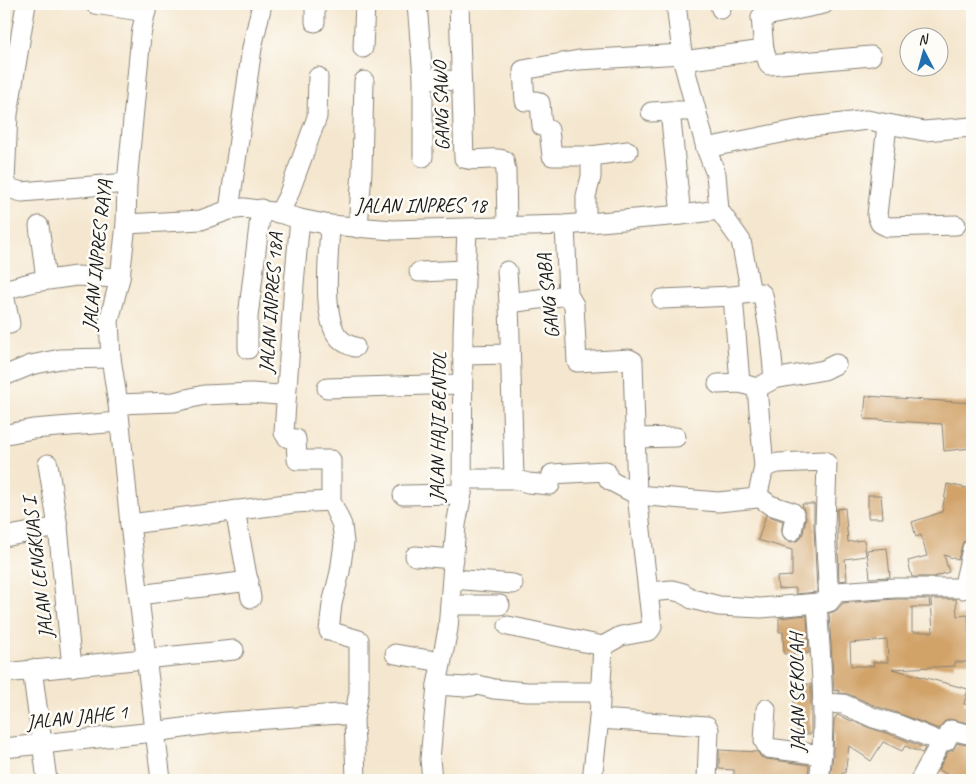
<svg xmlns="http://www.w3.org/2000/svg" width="976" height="784" font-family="Caveat,sans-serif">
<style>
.building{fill:#d1a369;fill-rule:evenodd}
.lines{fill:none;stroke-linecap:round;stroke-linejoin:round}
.minor-casing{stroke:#888276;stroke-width:21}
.minor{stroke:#fff;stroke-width:19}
.labels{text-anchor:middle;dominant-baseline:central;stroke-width:5;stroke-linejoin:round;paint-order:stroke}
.street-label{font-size:20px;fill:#1c1c1c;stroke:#fdfcf7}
</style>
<rect width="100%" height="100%" fill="#fdfcf7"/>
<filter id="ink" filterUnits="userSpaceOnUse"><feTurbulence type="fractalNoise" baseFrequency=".02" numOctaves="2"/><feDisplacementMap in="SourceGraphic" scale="10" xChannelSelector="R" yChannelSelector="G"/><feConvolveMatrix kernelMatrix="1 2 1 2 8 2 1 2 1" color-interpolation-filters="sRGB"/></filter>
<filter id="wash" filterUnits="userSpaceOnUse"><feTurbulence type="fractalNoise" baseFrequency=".0096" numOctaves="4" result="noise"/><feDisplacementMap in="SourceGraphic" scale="20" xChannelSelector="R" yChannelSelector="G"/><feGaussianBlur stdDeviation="1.12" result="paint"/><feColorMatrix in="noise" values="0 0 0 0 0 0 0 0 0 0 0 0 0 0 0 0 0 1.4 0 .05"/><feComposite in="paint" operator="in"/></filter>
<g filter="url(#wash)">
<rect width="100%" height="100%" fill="#f5e7cf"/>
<g id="blocks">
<g class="building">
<path d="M866 396 972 403V448L944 451 942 424 864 419Z"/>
<path d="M947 484 972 489V538L963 542 958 560 944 555 949 572 934 577H912L908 561 927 556 921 535 916 537 912 522 942 512Z"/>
<path d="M868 495H881L883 518H868Z"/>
<path d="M802 504H814V527L817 592 796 594V588L778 589 777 577 792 576V550L758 540 766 515 783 521 781 534 785 540 790 542 796 541 800 539 803 533 806 518Z"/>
<path d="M845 508 848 542 864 540 866 556 845 559 847 580 839 581 837 509Z"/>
<path d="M887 548 890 577 870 578 867 550Z"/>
<path d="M895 599H929L930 607H912V632H933L931 599H956L957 616 968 615 969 632H972V662H955V666L892 669 968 689 964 704 972 706V724L949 719 944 722 939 729 903 715 878 707 848 694 839 693V690L834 691 829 613 836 611 843 603ZM887 640 888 662H873L874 666H851L850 643Z"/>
<path d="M807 615 809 653 784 654 783 632H779V618Z"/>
<path d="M811 684V734H797V707H794V685Z"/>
<path d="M837 715 870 728 895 736 925 748 922 753 905 746 902 751 883 742 871 761 849 746 845 773H842L841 780H830L833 756 834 720Z"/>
<path d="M957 743 972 746V780H959L938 770 948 752 953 750Z"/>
<path d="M719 750 758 752 761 757 767 759 809 765 808 780H734V770L719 769Z"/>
</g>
</g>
</g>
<g filter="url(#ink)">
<use href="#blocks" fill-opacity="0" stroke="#888276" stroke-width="1"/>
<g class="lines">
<g class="minor-casing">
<g id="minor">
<path d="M26 4 8 114 5 182 8 188 22 192 127 183"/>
<path d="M95 4 146 12"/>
<path d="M147 4 141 35 127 183 126 224 120 278 109 321 111 358 118 404 130 524 161 780"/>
<path d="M315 4V22"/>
<path d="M417 4 423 77V157"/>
<path d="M459 4 464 158C476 163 491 156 504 160L506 171 507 227"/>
<path d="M676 4 683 61 706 148 716 174 719 210 741 241 751 293H761L763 295 770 336 774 379"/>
<path d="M720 4 721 9"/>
<path d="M824 4 761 17 764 50 769 65 871 56"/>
<path d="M363 48 365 4"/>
<path d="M683 61 764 50"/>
<path d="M423 77 461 82"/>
<path d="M651 112 670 111"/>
<path d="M887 125 877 215 880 223 888 227 956 225"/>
<path d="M706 148 811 127 867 120 924 131 972 127"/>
<path d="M591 156 628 151"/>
<path d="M229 210 252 48 262 4"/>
<path d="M279 213 288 196 317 117 318 77"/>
<path d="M681 215 670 111H696"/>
<path d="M300 219 294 284 284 433 288 438 296 439 297 460H331V501L342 525 344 543 340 572 332 604 329 631 359 640V692L354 718 356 780"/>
<path d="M586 223V196L591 177V156H552L549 130 542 126 540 103 536 101H525L523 70 579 60 682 54"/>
<path d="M126 224 201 220 229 210 244 208 279 213 300 219 330 225 393 230 565 225 681 215 719 210"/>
<path d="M330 225C329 253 322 310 336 334 340 340 347 345 355 347"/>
<path d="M565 225 568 295 574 305 577 362 629 359 633 361 637 495 652 627 649 631 621 636 603 646 599 719 592 780"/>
<path d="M39 226 46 279"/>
<path d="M358 228 362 171 364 81"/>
<path d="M507 271 509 303 514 479"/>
<path d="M419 272 466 270"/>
<path d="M4 290 34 282 76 276 120 278"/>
<path d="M4 294 10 324"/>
<path d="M733 296 740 383"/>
<path d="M662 299 733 296 751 293"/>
<path d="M509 303 568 295"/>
<path d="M248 349V317L261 209"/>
<path d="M462 355 510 354"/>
<path d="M4 376 31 365 60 359 111 358"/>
<path d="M718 384 740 383 757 388 774 379 824 370 836 364"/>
<path d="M327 388 462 384"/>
<path d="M757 388 764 467"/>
<path d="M118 404 174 402 204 395 251 393 279 395 285 390"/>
<path d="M7 434 33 429 119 422"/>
<path d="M636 438 676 437"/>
<path d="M48 464 58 527 72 667"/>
<path d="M463 479H514L528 483 550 485 552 474 606 471 609 480 637 495 718 502 757 498 764 467 778 463 824 461 827 464 825 526 829 602"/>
<path d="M403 495 462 494"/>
<path d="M758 496 770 505 792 512 795 516 792 531"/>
<path d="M235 510 251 598"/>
<path d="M130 524 294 503 331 501"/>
<path d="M4 537 58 527"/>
<path d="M415 556 454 559"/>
<path d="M453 579 513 584"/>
<path d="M963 589 972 549"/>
<path d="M649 592 672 590 683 593 692 599 719 606 761 608 829 602 837 592 895 588H972"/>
<path d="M139 595 249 581"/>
<path d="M817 604C821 662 827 722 819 780"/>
<path d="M450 605H500"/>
<path d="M508 626 603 646"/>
<path d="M395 654 441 662"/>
<path d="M32 669 47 780"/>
<path d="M4 673 234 650"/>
<path d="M437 685 465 687 478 685 494 689 527 692H600"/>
<path d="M822 703 843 704 874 718 899 725 941 742"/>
<path d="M766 709 764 741 768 748 822 755"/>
<path d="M599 719 707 726 709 730 707 780"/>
<path d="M4 748 154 732 226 722 339 714 354 718"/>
<path d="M432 780 430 759 437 685 448 629 456 525 462 493 463 332 467 229"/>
<path d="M920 780 941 742 946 741 951 730 972 735"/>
</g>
</g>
<use href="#minor" class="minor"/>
</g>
</g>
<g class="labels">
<g class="street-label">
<text transform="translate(441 106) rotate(-92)">GANG SAWO</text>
<text x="421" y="205">JALAN INPRES 18</text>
<text transform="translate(97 255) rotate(-84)">JALAN INPRES RAYA</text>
<text transform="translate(548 296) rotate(-96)">GANG SABA</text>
<text transform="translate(271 303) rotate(-86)">JALAN INPRES 18A</text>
<text transform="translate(438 427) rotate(-89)">JALAN HAJI BENTOL</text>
<text transform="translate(38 568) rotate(-97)">JALAN LENGKUAS I</text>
<text transform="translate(797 693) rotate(-91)">JALAN SEKOLAH</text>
<text transform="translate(77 717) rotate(-6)">JALAN JAHE 1</text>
</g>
</g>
<rect width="976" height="784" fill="none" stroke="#fdfcf7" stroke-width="20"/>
<g transform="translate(924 52) rotate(354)"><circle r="24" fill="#fdfcf7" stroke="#a3a29f"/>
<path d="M0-4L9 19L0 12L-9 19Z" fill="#1f6fb2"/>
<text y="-8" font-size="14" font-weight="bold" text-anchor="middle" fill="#1c1c1c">N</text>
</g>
</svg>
